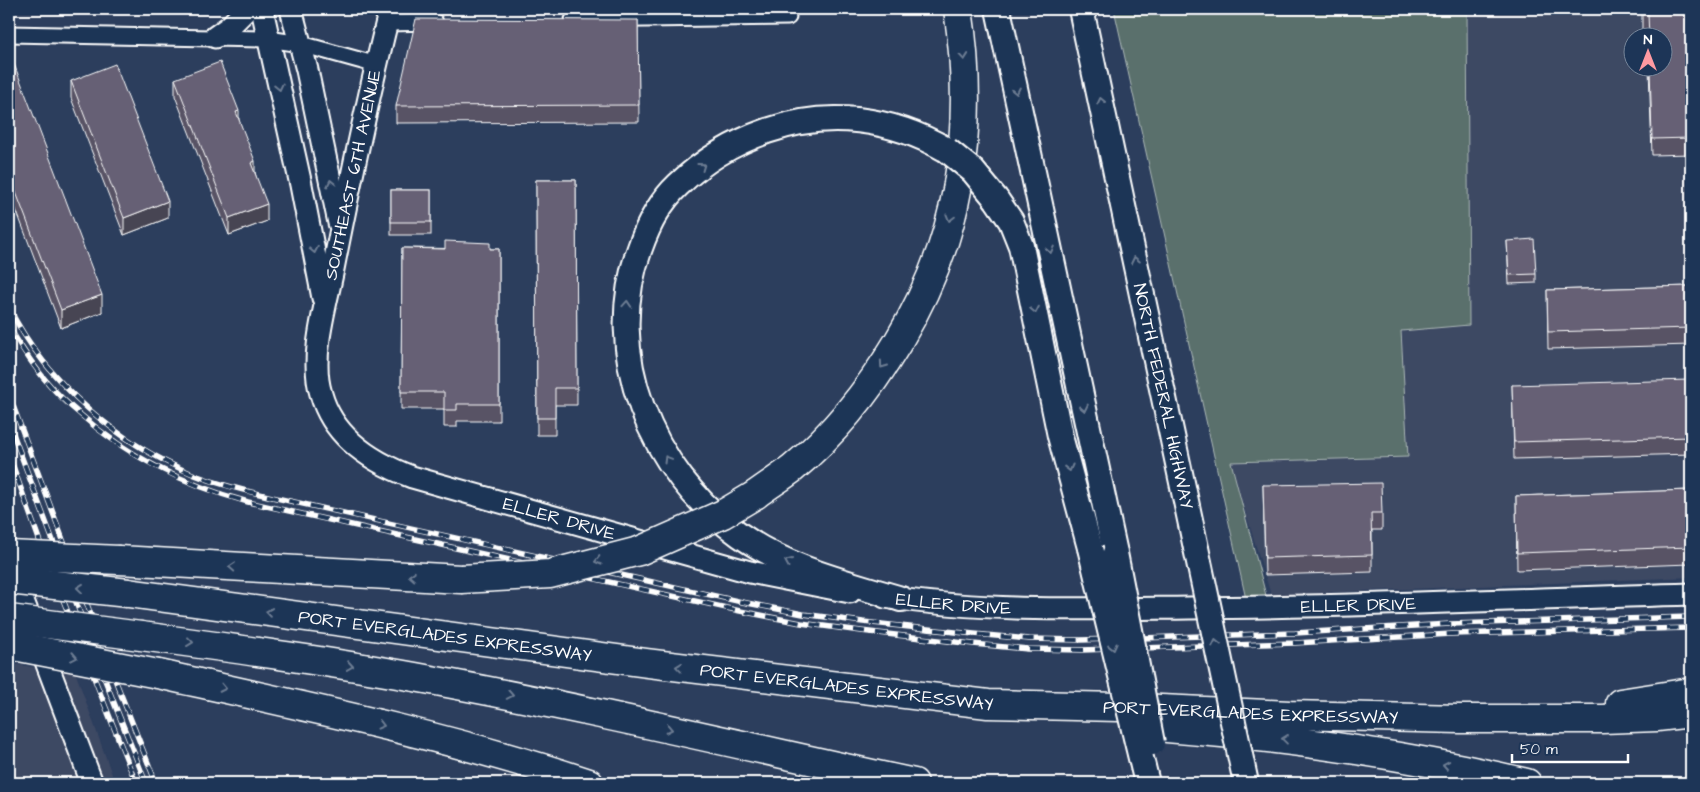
<svg xmlns="http://www.w3.org/2000/svg" width="1700" height="792" font-family="'Architects Daughter',sans-serif">
<style>
.built{fill:#3d4864;fill-rule:evenodd}
.green{fill:#5a706c;stroke:#acb8b6}
.lines{fill:none;stroke-linecap:round;stroke-linejoin:round}
.street-casing{stroke:#fff;stroke-width:19}
.secondary-casing{stroke:#fff;stroke-width:25}
.primary-casing{stroke:#fff;stroke-width:28}
.highway-casing{stroke:#fff;stroke-width:31}
.street{stroke:#1d3557;stroke-width:15}
.secondary{stroke:#1d3557;stroke-width:21}
.primary{stroke:#1d3557;stroke-width:24}
.highway{stroke:#1d3557;stroke-width:28}
.rail-casing{stroke:#fff;stroke-width:5.5}
.rail{stroke:#1d3557;stroke-width:4;stroke-dasharray:11;stroke-linecap:butt}
.primary-bridge-casing{stroke:#fff;stroke-width:28;stroke-linecap:butt}
.highway-bridge-casing{stroke:#fff;stroke-width:31;stroke-linecap:butt}
.primary-bridge{stroke:#1d3557;stroke-width:24}
.highway-bridge{stroke:#1d3557;stroke-width:28}
.wall{fill:#585365;stroke:#fff}
.shaded-wall{fill:#474452;stroke:#fff}
.building{fill:#666175;stroke:#fff}
.oneway{stroke:#6c7c92}
.labels{text-anchor:middle;dominant-baseline:central;stroke-width:4.5;stroke-linejoin:round;paint-order:stroke}
.street-label{font-size:18px;fill:#fff;stroke:#1d3557}
</style>
<rect width="100%" height="100%" fill="#2c3e5d"/>
<filter id="ink" filterUnits="userSpaceOnUse"><feTurbulence type="fractalNoise" baseFrequency=".02" numOctaves="2"/><feDisplacementMap in="SourceGraphic" scale="10" xChannelSelector="R" yChannelSelector="G"/><feConvolveMatrix kernelMatrix="1 2 1 2 8 2 1 2 1" color-interpolation-filters="sRGB"/></filter>
<g filter="url(#ink)">
<g class="built">
<path d="M1467 9H1691V577L1271 595 1230 462 1408 456 1401 331 1469 325ZM1632 38H1662V68H1632Z"/>
<path d="M9 663 76 674 115 783H9Z"/>
</g>
<path class="green" d="M1114 9H1467L1469 325 1401 331 1408 457 1231 462 1269 607 1248 608Z"/>
<g class="lines">
<g class="street-casing">
<g id="street">
<path d="M573 20 788 17"/>
<path d="M386 23 435 22"/>
<path d="M9 34 268 39 301 44 377 65"/>
</g>
</g>
<g class="secondary-casing">
<g id="secondary">
<path d="M262 9 301 185 323 298"/>
<path d="M291 9 307 70 339 223"/>
<path id="s1" d="M390 9C369 93 351 178 334 264 327 302 309 356 321 394 333 437 372 462 412 477L750 572 850 592"/>
<path d="M215 37 229 27 247 9"/>
<path d="M11 569 92 783"/>
<path id="s2" d="M885 597C985 612 1087 609 1189 608 1356 607 1524 599 1691 594"/>
</g>
</g>
<g class="primary-casing">
<g id="primary">
<path d="M998 9 1115 553"/>
<path id="s3" d="M1081 9 1196 548"/>
<path d="M996 199 1011 221 1021 246 1060 436 1090 548"/>
<path d="M901 599C846 582 788 569 740 535 651 472 601 353 640 248 648 225 660 202 678 185 703 161 735 142 767 131 828 109 891 118 947 150"/>
</g>
</g>
<g class="highway-casing">
<g id="highway">
<path d="M755 495C767 486 780 478 792 469 871 403 939 292 957 190 968 129 967 69 958 9"/>
<path d="M119 560 461 579"/>
<path id="s4" d="M128 593 647 663 988 704 1119 707 1290 715 1460 719H1602L1657 717 1691 713"/>
<path d="M141 636C238 649 335 662 431 680 593 710 753 748 914 783"/>
<path d="M158 674C303 706 448 736 589 783"/>
<path d="M1620 703 1691 692"/>
<path d="M1167 728C1289 738 1409 755 1527 783"/>
</g>
</g>
<use href="#street" class="street"/>
<use href="#secondary" class="secondary"/>
<use href="#primary" class="primary"/>
<use href="#highway" class="highway"/>
<g class="rail-casing">
<g id="rail">
<path d="M9 308C48 384 117 443 195 475 220 485 246 491 272 497L742 602 803 614 863 622 974 634 1029 639 1081 640 1295 633 1450 624 1691 617"/>
<path d="M9 327C21 347 33 366 48 383 58 395 69 405 81 415 130 458 185 485 248 502L740 611 801 623 861 631 973 644 1028 649 1082 650 1295 643 1452 634 1691 628"/>
<path d="M9 395 116 682 156 783"/>
<path d="M9 423 105 680 146 783"/>
<path d="M9 455 40 542 136 783"/>
</g>
</g>
<use href="#rail" class="rail"/>
<g class="primary-bridge-casing">
<g id="primary-bridge">
<path d="M947 150 973 171 996 199"/>
<path d="M1090 548 1147 783"/>
<path d="M1196 548 1246 783"/>
<path d="M1115 553 1152 743"/>
</g>
</g>
<g class="highway-bridge-casing">
<g id="highway-bridge">
<path d="M9 555 119 560"/>
<path d="M461 579 550 574 639 551 723 514 755 495"/>
<path d="M9 580 128 593"/>
<path d="M9 619 141 636"/>
<path d="M9 645 158 674"/>
</g>
</g>
<use href="#primary-bridge" class="primary-bridge"/>
<use href="#highway-bridge" class="highway-bridge"/>
</g>
<g class="wall">
<path d="M1642 9H1691V154L1652 155 1649 68H1662V38H1648V31H1642Z"/>
<path d="M638 20 639 122 396 123V106Z"/>
<path d="M9 66 102 312 61 328 9 191Z"/>
<path d="M175 79 239 120 255 172 267 221 229 235 175 96Z"/>
<path d="M71 81 168 218 124 235 71 98Z"/>
<path d="M536 180H576L577 405H555V435H537Z"/>
<rect x="391" y="190" width="40" height="45"/>
<path d="M1507 241 1536 274V283L1509 284Z"/>
<path d="M402 248 499 249V421H457V427H444V409H401Z"/>
<path d="M1691 286V345L1548 349 1547 290Z"/>
<path d="M1512 385 1691 437V454L1514 459Z"/>
<path d="M1263 485 1382 513V530H1372V572L1265 575Z"/>
<path d="M1691 490V564L1517 570 1516 496Z"/>
</g>
<g class="shaded-wall">
<path d="M239 111V128L236 112Z"/>
<path d="M255 161V178L251 163Z"/>
<path d="M168 201V218L124 235V218Z"/>
<path d="M267 204V221L229 235V218Z"/>
<path d="M102 295V312L61 328V310Z"/>
</g>
<g class="building">
<path d="M1642 9H1691V138L1652 139 1650 68H1662V38H1649L1648 14H1642Z"/>
<path d="M416 19 638 20 639 105 396 106Z"/>
<path d="M220 62 239 111 236 112 255 161 251 163 267 204 229 218 175 79Z"/>
<path d="M14 64 102 295 61 310 9 174V66Z"/>
<path d="M115 64 168 201 124 218 71 81Z"/>
<path d="M536 180H576L577 388H555V418H537Z"/>
<rect x="391" y="190" width="40" height="32"/>
<path d="M1534 239 1536 274 1509 275 1507 241Z"/>
<path d="M445 241 490 243V249H499V404H457V410H444V392H401L402 248 445 249Z"/>
<path d="M1691 286V328L1548 332 1547 290Z"/>
<path d="M1689 380 1691 437 1514 442 1512 385Z"/>
<path d="M1381 483 1382 513H1371L1372 555 1265 558 1263 485Z"/>
<path d="M1691 490V547L1517 553 1516 496Z"/>
</g>
<defs><path id="oneway-chevron" d="M-2-3.5L2.5 0L-2 3.5" fill="none" stroke-width="1.6" stroke-linecap="round" stroke-linejoin="round" transform="scale(1.25)"/></defs>
<g class="oneway">
<use href="#oneway-chevron" transform="translate(964 57) rotate(85)"/>
<use href="#oneway-chevron" transform="translate(279 87) rotate(77)"/>
<use href="#oneway-chevron" transform="translate(1016 91) rotate(78)"/>
<use href="#oneway-chevron" transform="translate(1101 101) rotate(-102)"/>
<use href="#oneway-chevron" transform="translate(702 166) rotate(-36)"/>
<use href="#oneway-chevron" transform="translate(331 183) rotate(-102)"/>
<use href="#oneway-chevron" transform="translate(950 218) rotate(105)"/>
<use href="#oneway-chevron" transform="translate(314 250) rotate(79)"/>
<use href="#oneway-chevron" transform="translate(1050 250) rotate(78)"/>
<use href="#oneway-chevron" transform="translate(1135 260) rotate(-102)"/>
<use href="#oneway-chevron" transform="translate(627 304) rotate(-86)"/>
<use href="#oneway-chevron" transform="translate(1035 310) rotate(79)"/>
<use href="#oneway-chevron" transform="translate(883 365) rotate(125)"/>
<use href="#oneway-chevron" transform="translate(1084 408) rotate(78)"/>
<use href="#oneway-chevron" transform="translate(667 459) rotate(-121)"/>
<use href="#oneway-chevron" transform="translate(1069 468) rotate(76)"/>
<use href="#oneway-chevron" transform="translate(598 561) rotate(166)"/>
<use href="#oneway-chevron" transform="translate(788 562) rotate(-156)"/>
<use href="#oneway-chevron" transform="translate(232 567) rotate(-176)"/>
<use href="#oneway-chevron" transform="translate(412 576) rotate(-177)"/>
<use href="#oneway-chevron" transform="translate(80 588) rotate(-174)"/>
<use href="#oneway-chevron" transform="translate(269 612) rotate(-172)"/>
<use href="#oneway-chevron" transform="translate(190 642) rotate(7)"/>
<use href="#oneway-chevron" transform="translate(1216 643) rotate(-102)"/>
<use href="#oneway-chevron" transform="translate(1113 647) rotate(76)"/>
<use href="#oneway-chevron" transform="translate(74 657) rotate(11)"/>
<use href="#oneway-chevron" transform="translate(350 666) rotate(9)"/>
<use href="#oneway-chevron" transform="translate(679 667) rotate(-173)"/>
<use href="#oneway-chevron" transform="translate(223 688) rotate(12)"/>
<use href="#oneway-chevron" transform="translate(510 695) rotate(11)"/>
<use href="#oneway-chevron" transform="translate(381 725) rotate(14)"/>
<use href="#oneway-chevron" transform="translate(669 729) rotate(12)"/>
<use href="#oneway-chevron" transform="translate(1285 739) rotate(-173)"/>
<use href="#oneway-chevron" transform="translate(1446 765) rotate(-170)"/>
</g>
</g>
<g class="labels">
<g class="street-label">
<text transform="translate(353 175) rotate(-78)">SOUTHEAST 6TH AVENUE</text>
<text stroke="none"><textPath href="#s3" startOffset="396">NORTH FEDERAL HIGHWAY</textPath></text>
<text stroke="none"><textPath href="#s1" startOffset="674">ELLER DRIVE</textPath></text>
<text stroke="none"><textPath href="#s2" startOffset="69">ELLER DRIVE</textPath></text>
<text stroke="none"><textPath href="#s2" startOffset="474">ELLER DRIVE</textPath></text>
<text stroke="none"><textPath href="#s4" startOffset="320">PORT EVERGLADES EXPRESSWAY</textPath></text>
<text stroke="none"><textPath href="#s4" startOffset="725">PORT EVERGLADES EXPRESSWAY</textPath></text>
<text stroke="none"><textPath href="#s4" startOffset="1130">PORT EVERGLADES EXPRESSWAY</textPath></text>
</g>
</g>
<rect width="1700" height="792" fill="none" stroke="#1d3557" stroke-width="30"/>
<rect x="15" y="15" width="1670" height="762" fill="none" stroke="#fff" stroke-width="2" filter="url(#ink)"/>
<g transform="translate(1648 52)"><circle r="24" fill="#1d3557" stroke="#77869a"/>
<path d="M0-4L9 19L0 12L-9 19Z" fill="#ff9aa2"/>
<text y="-8" font-size="14" font-weight="bold" text-anchor="middle" fill="#ffffff">N</text>
</g>
<path d="M1512 754v8h116v-8" fill="none" stroke="#ffffff" stroke-width="2.5"/>
<text x="1520" y="754" font-size="15" fill="#ffffff" stroke="#1d3557" stroke-width="4" paint-order="stroke">50 m</text>
</svg>
